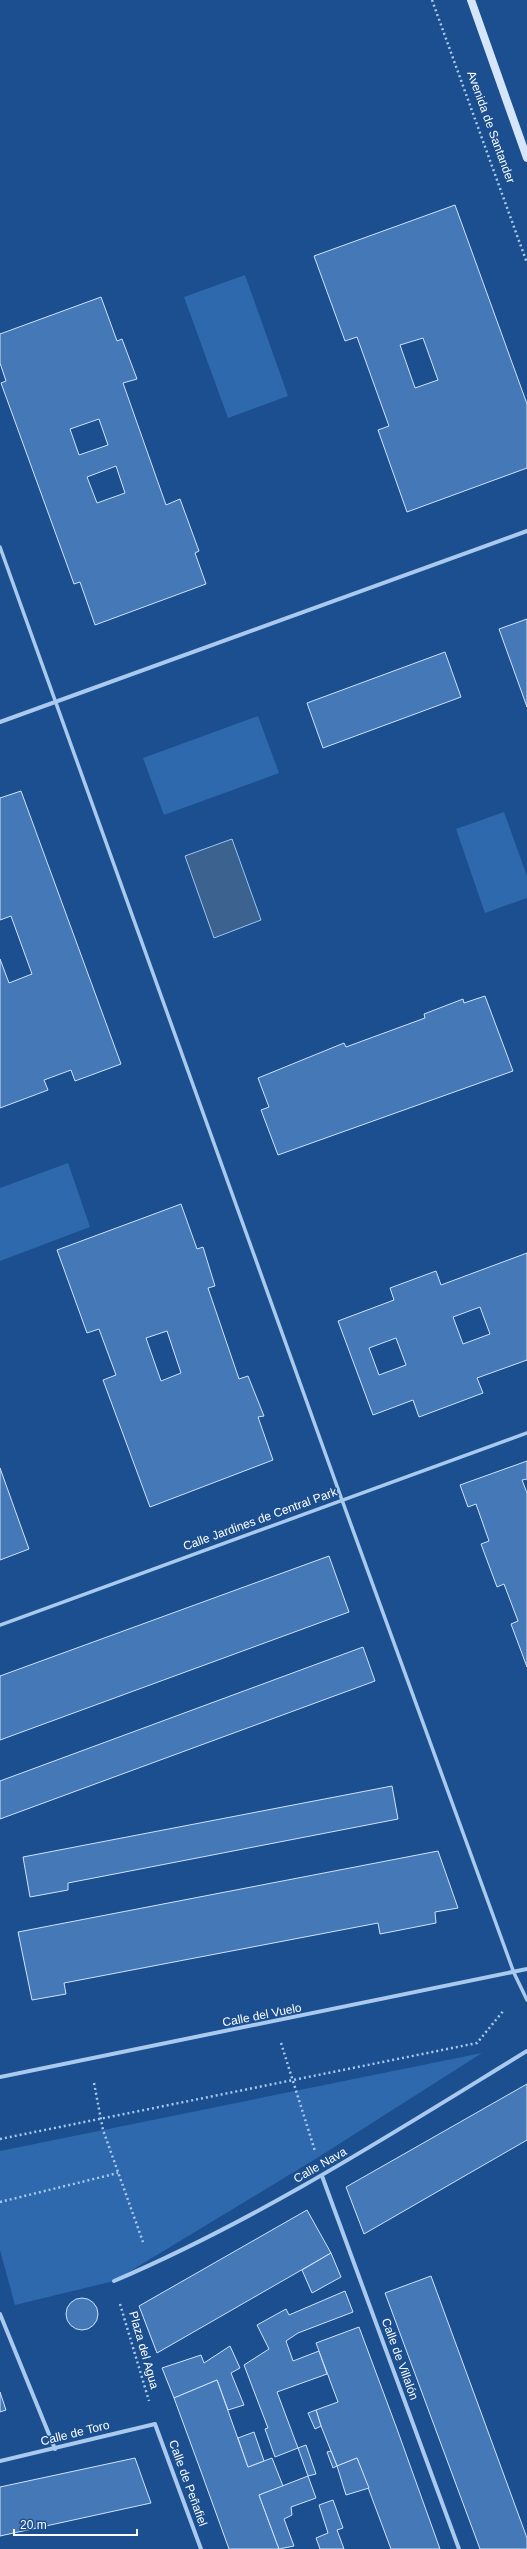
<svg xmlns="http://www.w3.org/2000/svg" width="527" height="2549" font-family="Helvetica,sans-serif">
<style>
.green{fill:#2e69ad}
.water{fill:#3c6290;stroke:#9cc4f0}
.building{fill:#4478b7;stroke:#cfe3fa;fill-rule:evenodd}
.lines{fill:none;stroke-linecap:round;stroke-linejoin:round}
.path{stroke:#a9c9ee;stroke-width:2.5;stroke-dasharray:2 3;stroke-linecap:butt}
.pedestrian{stroke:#a9c9ee;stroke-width:3.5}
.minor{stroke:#a9c9ee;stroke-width:4}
.secondary{stroke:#d6e6fa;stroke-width:8}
.labels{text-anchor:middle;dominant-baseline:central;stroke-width:3;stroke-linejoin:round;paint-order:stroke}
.street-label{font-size:12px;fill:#fff;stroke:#1b4f8f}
</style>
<rect width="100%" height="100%" fill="#1b4f8f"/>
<g class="green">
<path d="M245 275 288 396 228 418 184 297Z"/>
<path d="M258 716 279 773 164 815 143 758Z"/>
<path d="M504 812 527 876V898L485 913 456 829Z"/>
<path d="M68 1163 90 1227 0 1261V1188Z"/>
<path d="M482 2053 317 2158 114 2281 15 2305 0 2250V2151Z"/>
</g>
<path class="water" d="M232 839 261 920 214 938 185 856Z"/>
<g class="building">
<path d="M455 205 527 404V468L407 512 378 430 389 426 357 337 345 341 314 256ZM423 338 438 380 415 388 400 345Z"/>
<path d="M101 297 117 341 122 339 137 379 123 383 166 505 180 499 199 551 195 553 206 584 95 625 80 582 74 584 1 383 6 381 0 363V334ZM99 419 108 445 79 455 70 429ZM116 466 125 493 97 503 87 477Z"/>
<path d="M527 619V707L499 629Z"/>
<path d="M445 652 461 697 323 748 307 703Z"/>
<path d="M21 791 121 1064 75 1081 71 1070 44 1080 48 1090 0 1108V959L9 983 32 974 11 916 0 920V798Z"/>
<path d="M485 996 513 1071 278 1155 261 1110 269 1107 258 1078 344 1043 346 1047 425 1018 424 1014 463 999 464 1003Z"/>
<path d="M181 1204 197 1249 203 1247 215 1286 208 1288 239 1379 248 1376 264 1416 258 1417 273 1460 150 1507 103 1380 116 1375 99 1329 87 1333 57 1250ZM167 1331 181 1373 161 1381 146 1338Z"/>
<path d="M527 1253V1360L477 1378 483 1393 419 1417 413 1400 373 1415 338 1321 394 1300 390 1288 436 1271 441 1285ZM480 1307 490 1334 463 1344 453 1317ZM396 1338 406 1365 379 1375 369 1348Z"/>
<path d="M527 1461V1479L522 1480 527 1493V1667L511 1624 518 1621 504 1584 497 1587 481 1544 489 1541 476 1504 468 1507 460 1485Z"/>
<path d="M0 1468 29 1549 0 1560Z"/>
<path d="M329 1556 349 1612 0 1740V1676Z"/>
<path d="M363 1647 375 1681 0 1819V1781Z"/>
<path d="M392 1786 398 1819 68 1883V1890L30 1897 23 1857Z"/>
<path d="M438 1851 458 1908 435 1912 436 1923 380 1934 378 1923 64 1983 66 1994 32 2000 18 1932Z"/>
<path d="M527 2084V2140L364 2234 346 2187Z"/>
<path d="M307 2210 331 2253 157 2353 139 2306Z"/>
<path d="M331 2253 341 2277 312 2293 302 2270Z"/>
<path d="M431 2276 527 2538V2549H480L385 2293Z"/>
<path d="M345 2291 353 2312 298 2333 286 2341 293 2361 319 2351 327 2374 277 2392 298 2448 275 2457 265 2429 268 2428 244 2365 269 2349 257 2325 286 2309 289 2315Z"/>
<circle cx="82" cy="2314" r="16"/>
<path d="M359 2327 397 2429 440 2549H391L357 2458 337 2466 321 2426 316 2410 338 2402 316 2343Z"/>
<path d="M230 2346 240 2368 231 2373 244 2405 228 2410 217 2380 174 2398 162 2368 201 2355 204 2363Z"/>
<path d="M217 2380 248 2467 272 2458 283 2486 259 2495 279 2549H229L199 2466 174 2398Z"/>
<path d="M0 2392 6 2410 0 2412Z"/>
<path d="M316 2410 321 2426 315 2429 308 2413Z"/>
<path d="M254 2432 264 2461 248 2467 238 2438Z"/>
<path d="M306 2445 316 2474 308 2476 298 2448Z"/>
<path d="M331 2451 337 2466 333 2468 327 2452Z"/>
<path d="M135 2458 151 2503 0 2536V2487Z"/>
<path d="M357 2458 369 2488 346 2495 337 2466Z"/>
<path d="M308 2476 316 2498 291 2507 292 2515 284 2519 294 2546 279 2549 259 2495Z"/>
<path d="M333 2500 343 2528 337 2530 344 2549H320L316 2538 328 2533 319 2505Z"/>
</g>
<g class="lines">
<g class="path">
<path d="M432 0 527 263"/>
<path d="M281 2043 315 2151"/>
<path d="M94 2083 103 2130 143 2242"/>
<path d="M0 2139 477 2043 504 2010"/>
<path d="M0 2202 118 2173"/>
<path d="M120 2304 149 2401"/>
</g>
<g class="pedestrian">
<path d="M0 547 342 1500 514 1973 527 2000"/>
<path d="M0 1625 527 1433"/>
</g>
<g class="minor">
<path d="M0 722 527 531"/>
<path d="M0 2077 527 1969"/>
<path d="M322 2176 459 2549"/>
<path d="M114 2281C259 2219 393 2133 527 2051"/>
<path d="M0 2314 55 2449"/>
<path d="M0 2461 155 2424 201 2549"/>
</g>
<path class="secondary" d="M471 0 527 158"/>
</g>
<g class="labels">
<g class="street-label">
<text transform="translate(491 127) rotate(70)">Avenida de Santander</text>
<text transform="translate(260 1519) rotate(-20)">Calle Jardines de Central Park</text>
<text transform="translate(262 2015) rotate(-11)">Calle del Vuelo</text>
<text transform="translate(320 2165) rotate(-30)">Calle Nava</text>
<text transform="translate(144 2350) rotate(74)">Plaza del Agua</text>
<text transform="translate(400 2359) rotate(70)">Calle de Villalón</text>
<text transform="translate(75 2433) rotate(-14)">Calle de Toro</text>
<text transform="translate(188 2483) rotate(70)">Calle de Peñafiel</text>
</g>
</g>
<path d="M14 2529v6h123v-6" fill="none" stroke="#ffffff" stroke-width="2"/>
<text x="20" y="2529" font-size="12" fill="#ffffff" stroke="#1b4f8f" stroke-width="3" paint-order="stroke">20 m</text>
</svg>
